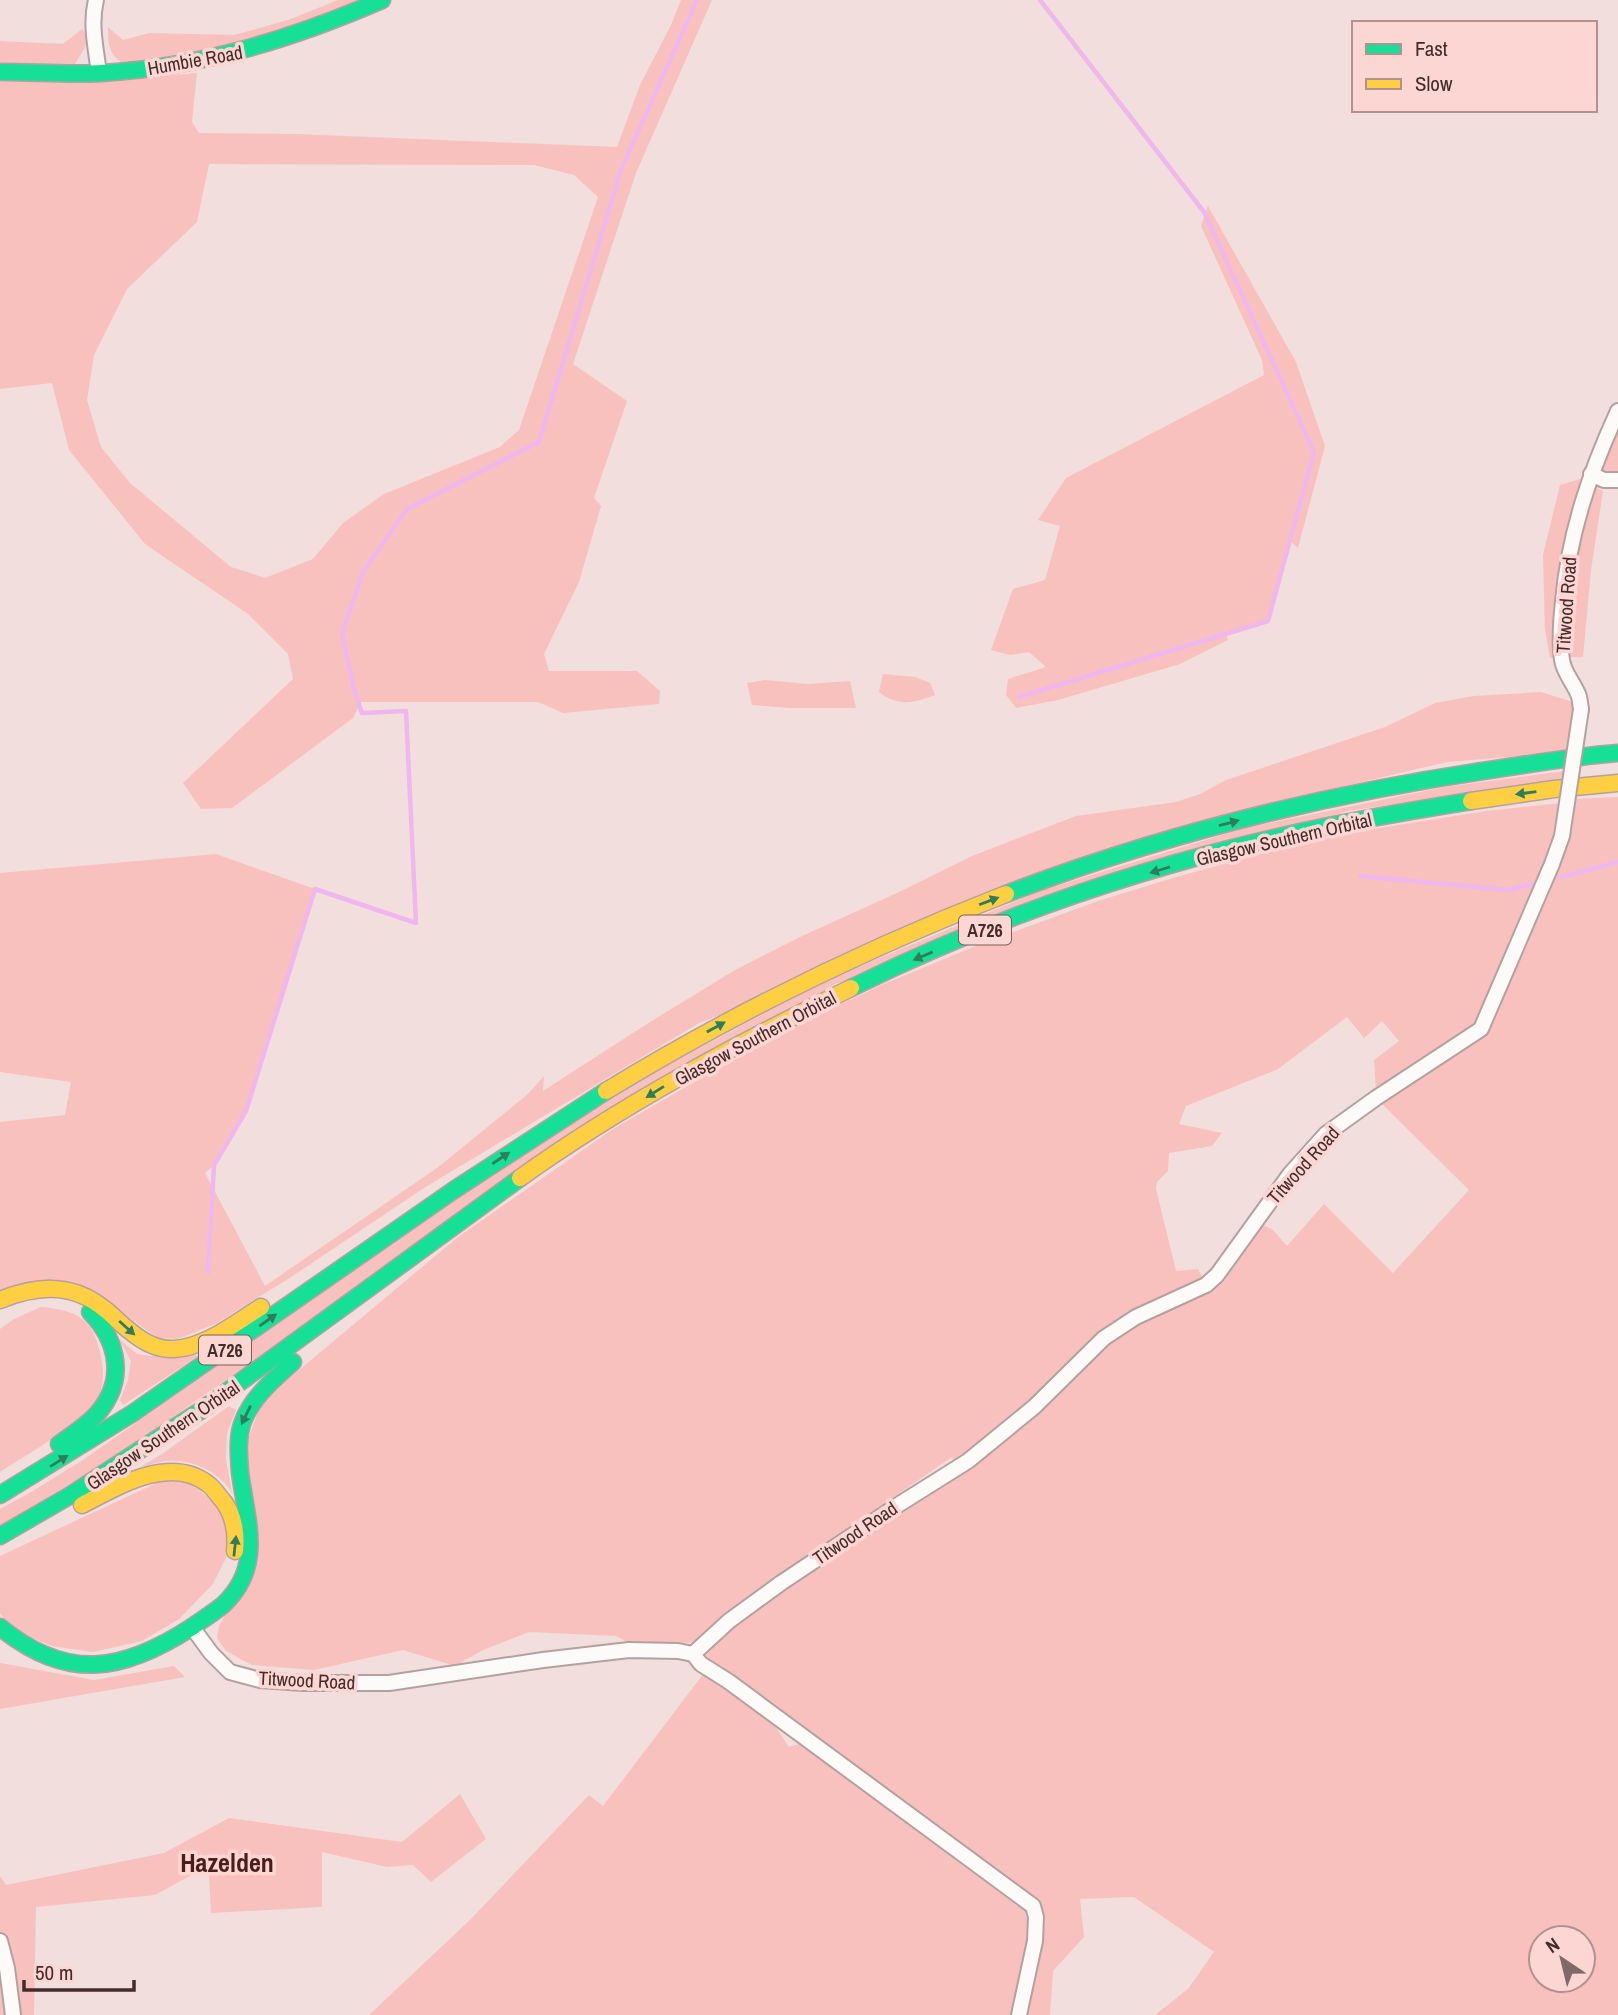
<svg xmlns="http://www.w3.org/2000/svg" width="1618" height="2015" font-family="'Archivo Narrow',sans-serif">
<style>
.green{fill:#f9c1bd;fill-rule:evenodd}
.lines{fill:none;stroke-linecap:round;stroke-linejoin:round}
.stream{stroke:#f0b6ee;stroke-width:4.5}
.street-casing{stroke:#b4a19f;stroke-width:18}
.fast-casing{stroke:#b4a19f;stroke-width:19}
.slow-casing{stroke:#b4a19f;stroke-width:19}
.street{stroke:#fdfafa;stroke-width:14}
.fast{stroke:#16e098;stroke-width:16}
.slow{stroke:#ffcf43;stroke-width:16}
.street-bridge-casing{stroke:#b4a19f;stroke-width:18;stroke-linecap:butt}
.street-bridge{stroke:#fdfafa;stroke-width:14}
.oneway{fill:#2f7d5c}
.labels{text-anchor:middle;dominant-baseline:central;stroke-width:7;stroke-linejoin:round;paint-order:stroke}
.shield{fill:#fbd6d3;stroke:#7a5f5d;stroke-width:2}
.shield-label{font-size:18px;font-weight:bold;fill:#432c2b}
.street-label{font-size:19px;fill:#432c2b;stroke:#fbd6d3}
.district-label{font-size:26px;font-weight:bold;fill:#4b1e1d;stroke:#fbd6d3}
</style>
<rect width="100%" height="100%" fill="#f2dedc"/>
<g class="green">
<path d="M338 0H364L346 9 250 41 191 54 121 62C108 53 108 42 108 27L123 40 149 33 234 35 288 20Z"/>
<path d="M681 0H712L636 173 573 364 627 401 594 498 601 506 579 582 544 654 549 671H637L660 691 659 704 563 713 538 702H361L353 718 232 808 201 809 183 783 293 679 288 654 248 614 145 544 69 450 52 383 0 389V82L120 79 197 73 192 122 199 133 296 134 617 147 640 85 671 25ZM209 164 534 165 574 175 598 197 519 430 500 447 384 494 343 523 313 559 265 578 231 567 130 483 101 447 87 400 94 355 127 289 197 222Z"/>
<path d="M82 29 88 36 84 49 75 64H0V41L63 44Z"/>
<path d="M1208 206 1296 362 1325 446 1298 548 1290 541 1268 621 1226 634 1228 640 1180 664 1058 700 1016 708 1006 695 1008 679 1046 667 1029 652 1010 655 991 650 1013 589 1045 580 1060 526 1038 520 1066 478 1264 375 1262 360 1201 226Z"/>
<path d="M1618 428V474L1599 469Z"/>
<path d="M1580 479 1603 491 1591 570 1583 657 1550 658 1545 630 1543 555 1560 485Z"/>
<path d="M883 674 915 677 930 683 935 695C914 703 898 707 879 692Z"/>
<path d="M765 680 808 684 850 681 856 708H789L752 705 747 683Z"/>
<path d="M1541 692 1573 702V715L1568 752 1447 762 1252 808 699 1023 427 1186 288 1279 217 1323 178 1339 158 1338 88 1289 0 1294V1122L65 1115 71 1082 0 1072V873L216 854 315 889 246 1111 214 1165 205 1173 265 1286 437 1168 528 1094 544 1076 543 1091 650 1022 735 970 802 936 899 892 972 856 1076 816 1176 802 1200 794 1226 780 1385 727 1435 703 1474 696Z"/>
<path d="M1565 771 1564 780 1348 811 835 984 260 1356 127 1449 0 1526V1509L31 1492 83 1460 470 1189 638 1081 827 980 1040 891 1245 828 1445 787Z"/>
<path d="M1618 797V2015H1155L1188 1989 1214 1952 1134 1897 1080 1899 1084 1937 1053 1971 1050 2015H369L471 1919 589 1795 603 1806 704 1673 753 1705 772 1722 789 1747 803 1743 1031 1910 1041 1907 783 1713 709 1661 706 1655 733 1625 957 1475 952 1457 724 1614 704 1636 690 1643 633 1645 616 1636 529 1632 483 1650 455 1666 403 1650 314 1670 252 1665 226 1651 217 1638 219 1626 249 1575 244 1451 262 1401 458 1237 613 1129 710 1073 813 1017 884 984 983 943 1098 901 1176 877 1283 848 1367 830 1486 811 1561 803 1552 846 1476 1026 1376 1091 1374 1060 1399 1041 1382 1021 1364 1038 1347 1017 1278 1069 1186 1106 1179 1124 1222 1133 1212 1146 1169 1153 1168 1171 1157 1182 1156 1189 1176 1271 1198 1269 1206 1285 1255 1221 1273 1230 1287 1246 1324 1204 1393 1273 1469 1190 1380 1102 1478 1042 1490 1026 1560 864 1571 835 1576 799ZM1541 1938H1583V1980H1541Z"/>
<path d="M41 1307C70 1310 89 1314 98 1345 104 1365 106 1384 96 1403 87 1420 20 1459 0 1472V1329L14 1319Z"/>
<path d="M119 1339 137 1354 151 1356 200 1355 123 1405 120 1400 128 1380 131 1361Z"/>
<path d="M229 1406 236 1410 227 1433 226 1460 232 1492C219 1473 197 1461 174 1461 163 1460 151 1465 140 1467L162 1454Z"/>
<path d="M163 1480 188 1481 223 1510 228 1554 213 1584 179 1619 142 1641 93 1652 52 1646 12 1630 0 1613V1556Z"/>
<path d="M0 1663 94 1680 174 1666 185 1677 0 1709Z"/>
<path d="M460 1794 486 1839 431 1882 413 1865 387 1867 322 1852V1907L211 1913 208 1858 197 1872 155 1895 36 1907 34 2015H0V1876L6 1885 164 1853 229 1818 402 1842Z"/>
</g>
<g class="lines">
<g class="stream">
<path d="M1019 697 1268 621 1314 452 1204 212 1040 0"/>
<path d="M1360 876 1508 890 1532 884"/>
<path d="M1562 877 1618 862"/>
<path d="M208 1272 214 1165 246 1111 315 889 416 923 406 711 362 713 355 693 342 634 363 572 407 509 539 442 621 170 697 0"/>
</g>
<g class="street-casing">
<g id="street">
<path d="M96 0C90 24 96 49 99 73"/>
<path d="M1591 474 1604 480H1618"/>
<path d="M1581 709C1580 704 1580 698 1578 694 1573 682 1564 673 1562 660 1559 641 1561 620 1563 601 1569 533 1590 472 1618 411"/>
<path d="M192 1627 211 1653 230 1672 260 1680 303 1683H389L543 1660 629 1650 678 1651 693 1654 701 1664 728 1681 1033 1906 1036 1917 1035 1941 1019 2015"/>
<path d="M693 1654 729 1621 781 1583 898 1505 968 1461 1034 1407 1104 1338 1136 1317 1206 1285 1217 1275 1290 1174 1326 1134 1376 1098 1481 1029 1552 864"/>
<path d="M0 1941 7 1968 13 2015"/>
</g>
</g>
<g class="fast-casing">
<g id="fast">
<path d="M0 72C34 72 68 75 102 73 201 67 292 39 382 0"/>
<path d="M1006 894C1163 834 1330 793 1496 769 1537 763 1577 756 1618 753"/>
<path d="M851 988C989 920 1138 868 1287 835 1348 821 1409 811 1471 801"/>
<path d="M59 1444C72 1435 86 1426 97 1414 126 1381 119 1342 90 1312"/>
<path d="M0 1495 133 1413 454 1190 606 1091"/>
<path d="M0 1536 69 1496 203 1409 520 1178"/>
<path d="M0 1627C67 1682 123 1672 192 1627"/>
<path d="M192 1627C202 1620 213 1613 223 1605 265 1566 246 1520 240 1472 239 1456 237 1440 242 1424 251 1398 273 1380 293 1362"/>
</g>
</g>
<g class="slow-casing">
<g id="slow">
<path d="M1471 801 1554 789 1618 783"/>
<path d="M606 1091C734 1013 867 948 1006 894"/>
<path d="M520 1178C623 1104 737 1044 851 988"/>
<path d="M0 1300C35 1286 70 1282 102 1307 112 1314 120 1324 130 1331 143 1342 158 1350 174 1349 206 1347 235 1323 261 1307"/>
<path d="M82 1505C117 1487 170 1454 208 1484 212 1487 216 1492 219 1496 233 1511 237 1531 235 1551"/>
</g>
</g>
<use href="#street" class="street"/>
<use href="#fast" class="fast"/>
<use href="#slow" class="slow"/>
<g class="street-bridge-casing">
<path id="street-bridge" d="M1552 864 1562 836 1581 709"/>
</g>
<use href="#street-bridge" class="street-bridge"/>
</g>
<defs><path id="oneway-solid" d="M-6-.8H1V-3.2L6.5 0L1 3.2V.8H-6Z" transform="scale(1.75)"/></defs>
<g class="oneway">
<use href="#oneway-solid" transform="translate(1526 793) rotate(172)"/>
<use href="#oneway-solid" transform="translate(1229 823) rotate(-15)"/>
<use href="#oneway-solid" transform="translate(1160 870) rotate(163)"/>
<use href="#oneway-solid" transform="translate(989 901) rotate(-21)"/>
<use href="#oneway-solid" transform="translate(923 956) rotate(157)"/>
<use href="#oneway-solid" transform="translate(716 1027) rotate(-29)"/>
<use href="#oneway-solid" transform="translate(655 1092) rotate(148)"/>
<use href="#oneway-solid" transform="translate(501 1158) rotate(-34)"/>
<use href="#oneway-solid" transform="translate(268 1320) rotate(-35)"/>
<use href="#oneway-solid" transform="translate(127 1328) rotate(42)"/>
<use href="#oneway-solid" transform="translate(246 1415) rotate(116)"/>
<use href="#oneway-solid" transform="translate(59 1461) rotate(-32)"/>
<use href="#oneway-solid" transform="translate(235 1546) rotate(-84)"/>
</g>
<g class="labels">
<g class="shield">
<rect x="959" y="915.5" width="52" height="29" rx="5"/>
<rect x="199" y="1335.5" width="52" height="29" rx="5"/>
</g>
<g class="shield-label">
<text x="985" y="930">A726</text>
<text x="225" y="1350">A726</text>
</g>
<g class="street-label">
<text transform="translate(195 60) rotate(-10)">Humbie Road</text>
<text transform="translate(1566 605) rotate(-86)">Titwood Road</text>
<text transform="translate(1284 839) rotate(-13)">Glasgow Southern Orbital</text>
<text transform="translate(755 1038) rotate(-28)">Glasgow Southern Orbital</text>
<text transform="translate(1303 1165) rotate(-48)">Titwood Road</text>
<text transform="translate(163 1435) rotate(-34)">Glasgow Southern Orbital</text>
<text transform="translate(855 1533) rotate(-34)">Titwood Road</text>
<text transform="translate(307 1680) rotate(3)">Titwood Road</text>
</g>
<g class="district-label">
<text x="227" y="1862">Hazelden</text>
</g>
</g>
<rect x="1352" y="21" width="245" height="91" fill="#fbd6d3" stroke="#b19290" stroke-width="2"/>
<rect x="1366" y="44" width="35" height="10" fill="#16e098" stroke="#b19290" stroke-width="2"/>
<text x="1415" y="56" font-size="21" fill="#432c2b">Fast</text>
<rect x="1366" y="79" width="35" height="10" fill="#ffcf43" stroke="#b19290" stroke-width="2"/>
<text x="1415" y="91" font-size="21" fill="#432c2b">Slow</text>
<g transform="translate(1562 1959) rotate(325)"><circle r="33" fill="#fbd6d3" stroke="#b19290" stroke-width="2"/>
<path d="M0-5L12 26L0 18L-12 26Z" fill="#806a69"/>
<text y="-10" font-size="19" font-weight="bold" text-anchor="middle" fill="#432c2b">N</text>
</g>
<path d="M24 1980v10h110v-10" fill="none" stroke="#432c2b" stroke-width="3.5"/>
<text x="35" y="1980" font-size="21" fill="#432c2b" stroke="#fbd6d3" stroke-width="5" paint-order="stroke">50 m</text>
</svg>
